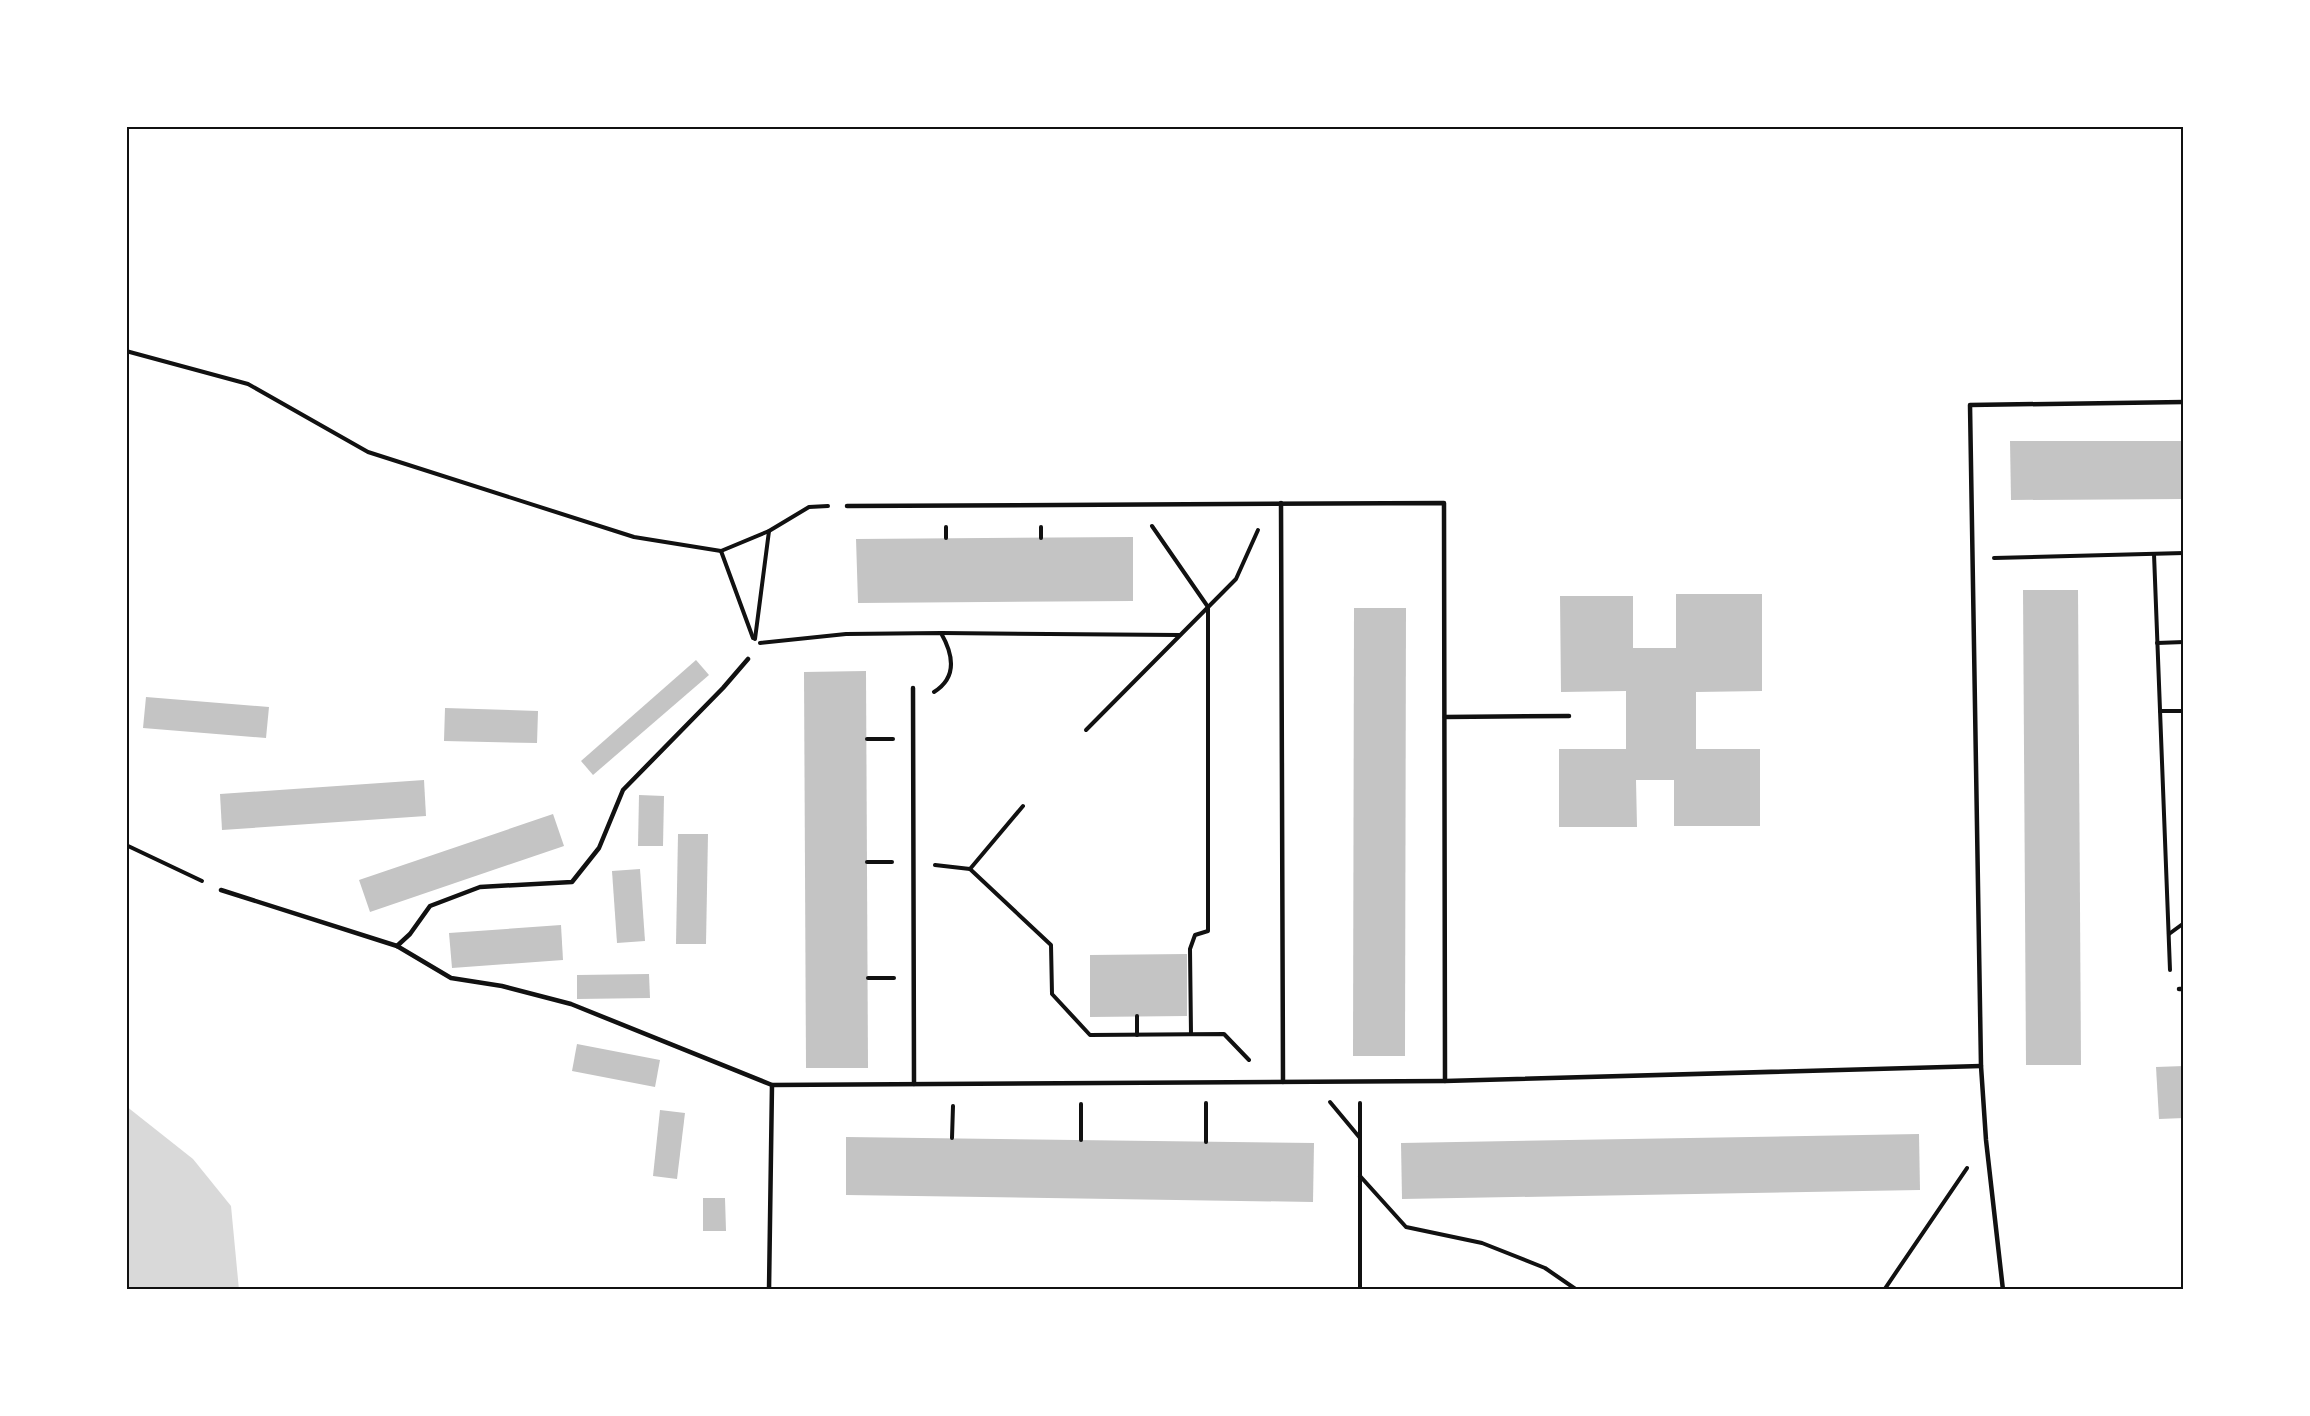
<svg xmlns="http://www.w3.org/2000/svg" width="2310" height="1416" font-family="'Fira Sans Condensed',sans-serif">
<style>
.water{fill:#d9d9d9}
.building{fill:#c4c4c4}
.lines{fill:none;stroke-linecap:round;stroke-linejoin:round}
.path{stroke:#111;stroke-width:4}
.service{stroke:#111;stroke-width:4.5}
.neatline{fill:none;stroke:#111;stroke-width:2}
</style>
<rect width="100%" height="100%" fill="#fff"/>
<path class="water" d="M126 1106 193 1159 231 1206 239 1290H128Z"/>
<g class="building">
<path d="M2010 441H2184V499L2011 500Z"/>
<path d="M1133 537V601L858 603 856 539Z"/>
<path d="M2023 590H2078L2081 1065H2026Z"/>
<path d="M1676 594H1762V691L1696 692V749H1760V826H1674V780H1636L1637 827H1559V749H1626V691L1561 692 1560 596H1633V648H1676Z"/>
<path d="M1354 608H1406L1405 1056H1353Z"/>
<path d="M696 660 709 675 593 775 581 761Z"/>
<path d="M866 671 868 1068H806L804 672Z"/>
<path d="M146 697 269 707 266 738 143 728Z"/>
<path d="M445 708 538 711 537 743 444 741Z"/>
<path d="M424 780 426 816 222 830 220 794Z"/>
<path d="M639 795 664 796 663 846H638Z"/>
<path d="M553 814 564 846 370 912 359 880Z"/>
<path d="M678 834H708L706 944H676Z"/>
<path d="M640 869 645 941 617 943 612 871Z"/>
<path d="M561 925 563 960 452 968 449 933Z"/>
<path d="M1187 954V1016L1090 1017V955Z"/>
<path d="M649 974 650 998 577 999V975Z"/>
<path d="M577 1044 660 1060 655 1087 572 1071Z"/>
<path d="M2184 1066V1118L2159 1119 2156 1067Z"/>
<path d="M660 1110 685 1113 677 1179 653 1176Z"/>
<path d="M1919 1134 1920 1190 1402 1199 1401 1143Z"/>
<path d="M846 1137 1314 1143 1313 1202 846 1195Z"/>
<path d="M703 1198H725L726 1231H703Z"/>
</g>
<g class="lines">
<g class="path">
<path d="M126 351 248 384 368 452 634 537 721 551 769 531 809 507 828 506"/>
<path d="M1152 526 1208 607V931L1195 935 1190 949 1191 1034"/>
<path d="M946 527V538"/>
<path d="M1041 538V527"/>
<path d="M721 551 753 638"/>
<path d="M2154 554 2170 970"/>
<path d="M1994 558 2184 553"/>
<path d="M941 633 1179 635"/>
<path d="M755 639 769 531"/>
<path d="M760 643 846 634 941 633C953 654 958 677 934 692"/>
<path d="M2157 643 2184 642"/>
<path d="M2160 711H2184"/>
<path d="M1086 730 1236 579 1258 530"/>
<path d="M867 739H893"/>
<path d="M126 845 202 881"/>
<path d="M867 862H892"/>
<path d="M935 865 970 869 1051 945 1052 994 1090 1035 1224 1034 1249 1060"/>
<path d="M970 869 1023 806"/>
<path d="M2169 934 2184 923"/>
<path d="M868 978H894"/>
<path d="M1137 1016V1035"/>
<path d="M1330 1102 1360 1138"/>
<path d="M1206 1103V1142"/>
<path d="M1360 1103V1290"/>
<path d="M952 1138 953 1106"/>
<path d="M1081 1140V1104"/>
<path d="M1360 1176 1406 1227 1482 1243 1545 1268 1577 1290"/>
<path d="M1884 1290 1967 1168"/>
</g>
<g class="service">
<path d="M1281 503 1283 1082"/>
<path d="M847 506 1444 503 1445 1081"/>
<path d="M913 688 914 1084"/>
<path d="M1445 717 1569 716"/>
<path d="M221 890 397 946 451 978 502 986 571 1004 772 1085 1445 1081 1981 1066"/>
<path d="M397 946 410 934 430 906 480 887 572 882 599 848 623 790 723 688 748 659"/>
<path d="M2179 989H2184"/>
<path d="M769 1290 772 1085"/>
<path d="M2003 1290 1986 1140 1981 1066 1970 405 2184 402"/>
</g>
</g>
<rect width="2310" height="1416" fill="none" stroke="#ffffff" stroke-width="255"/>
<rect x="128" y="128" width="2054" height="1160" class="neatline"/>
</svg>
